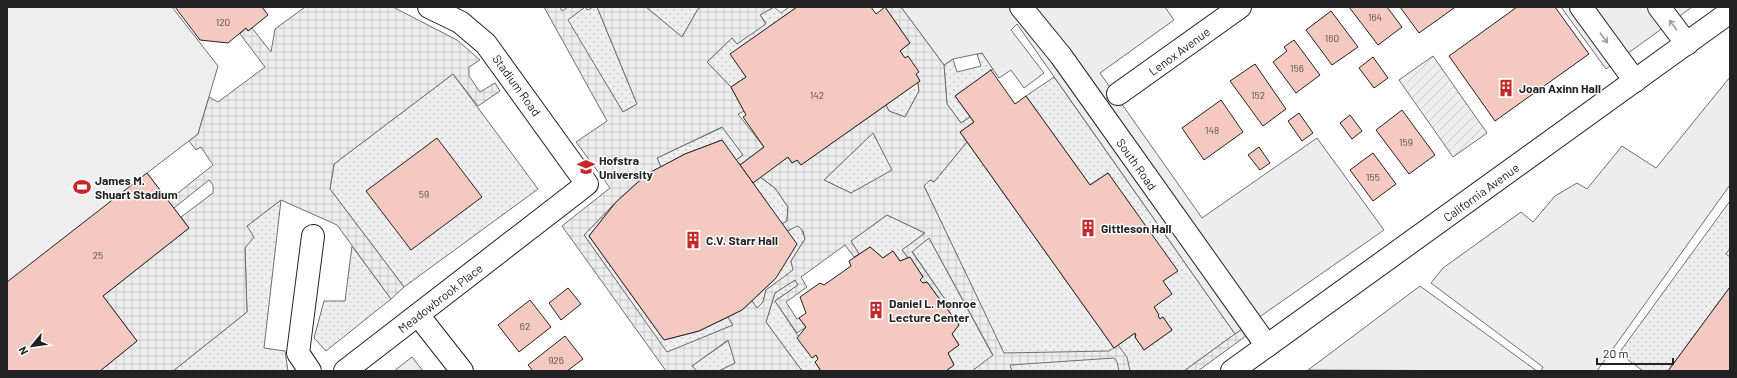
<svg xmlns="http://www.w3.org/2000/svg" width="1737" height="378" font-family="Barlow,sans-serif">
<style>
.grass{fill:url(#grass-dots);stroke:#6f6f6f}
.garden{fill:url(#garden-furrows);stroke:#6f6f6f}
.pitch{fill:#eee;stroke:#6f6f6f}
.parking{fill:#ededed;stroke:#6f6f6f}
.plaza{fill:url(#plaza-grid);stroke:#6f6f6f;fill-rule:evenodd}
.building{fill:#f3c9c0;stroke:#222}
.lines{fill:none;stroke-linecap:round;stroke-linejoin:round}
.minor-casing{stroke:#222;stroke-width:24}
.minor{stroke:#fff;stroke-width:22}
.oneway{stroke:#9c9c9c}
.labels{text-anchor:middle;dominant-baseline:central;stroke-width:3;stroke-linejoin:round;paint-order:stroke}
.number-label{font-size:10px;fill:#564c4a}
.street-label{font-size:12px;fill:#222;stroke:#fff}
.poi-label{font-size:12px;font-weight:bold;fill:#222;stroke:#fff;text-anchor:start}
</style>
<defs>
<pattern id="grass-dots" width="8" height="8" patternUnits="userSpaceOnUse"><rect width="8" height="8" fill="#eee"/><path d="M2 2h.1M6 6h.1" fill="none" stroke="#ccc" stroke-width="1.8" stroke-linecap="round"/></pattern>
<pattern id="garden-furrows" width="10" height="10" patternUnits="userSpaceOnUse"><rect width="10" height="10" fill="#eee"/><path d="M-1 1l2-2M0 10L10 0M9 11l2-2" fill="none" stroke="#ccc"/></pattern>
<pattern id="plaza-grid" width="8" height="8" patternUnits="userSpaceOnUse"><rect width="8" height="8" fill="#ededed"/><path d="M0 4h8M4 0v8" fill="none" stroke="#cbcbcb"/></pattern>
</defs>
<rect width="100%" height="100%" fill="#fff"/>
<g class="grass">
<path d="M585 7 588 10 593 7H597L637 104 623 112 567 20Z"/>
<path d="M646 7H701L698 9 682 37Z"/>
<path d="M774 7 781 13 789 7H797L731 54 746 77 731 87 707 62 732 38 737 44 766 23 760 15Z"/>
<path d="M982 53 993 69 955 96 970 117 961 123 947 104 944 65 953 59 957 72 981 66 977 54Z"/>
<path d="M453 74 538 189 404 287 330 189 334 164Z"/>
<path d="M1054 77 1235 334 1184 371H1012L924 186 930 180 934 182 967 142 1114 348 1135 333V337L1144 350 1172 330 1163 317 1160 319 1158 316 1159 315 1154 307 1163 281 1177 271 1108 173 1090 185 1026 96Z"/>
<path d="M918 82 919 91 905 117 889 111 886 105Z"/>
<path d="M723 127 743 155 736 160 722 140 685 154 661 167 657 158Z"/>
<path d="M873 133 893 170 851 193 824 180Z"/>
<path d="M760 177 775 188 788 207 787 221 782 224 753 183Z"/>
<path d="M281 200 264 348 285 351 288 371H173L247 312 245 248 247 226Z"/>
<path d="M1730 201V248L1726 254 1730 257V287L1668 371H1643L1619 353Z"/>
<path d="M616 202 589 236 664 340 699 331 728 317 733 325 667 353 584 235Z"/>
<path d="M887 215 925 233 902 250 908 258 900 261 893 251 883 258 870 247 859 254 851 241Z"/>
<path d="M798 225 801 227 805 239 791 261 794 270 766 290 763 302 757 308 752 301 776 278 787 231Z"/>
<path d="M929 238 993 356 972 371H946L954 365 948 353 959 345 952 334 959 325 946 307 949 305 912 251Z"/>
<path d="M352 246 391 299 326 351 314 338 324 301H345Z"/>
<path d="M795 280 798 285 775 301 812 357 816 355 818 359 815 362 821 371H802L766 322 775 293Z"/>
<path d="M729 340 735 363 719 371H697L692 366Z"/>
</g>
<path class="garden" d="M1433 56 1487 133 1453 157 1399 80Z"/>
<path class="pitch" d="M7 7H172L218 66 198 134 147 173 189 228 137 341 101 369 7 371Z"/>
<g class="parking">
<path d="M901 7H1165L1174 20 1100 73 1202 218 1317 138 1384 230 1235 334 1017 24 1011 30 1044 73 1024 88 1011 70 999 78 982 53 953 59 944 65Z"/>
<path d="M1561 7H1692L1606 69Z"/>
<path d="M1730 77V185L1597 371H1541L1543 367 1431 283 1443 268 1521 212 1533 222 1555 196 1577 183 1587 189 1622 146 1656 168Z"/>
<path d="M1420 286 1537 371 1308 370Z"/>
<path d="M412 357 423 371H394Z"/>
</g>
<g class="plaza">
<path d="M305 7H393L457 40 480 60 469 67V76L480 92 495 83 500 91 478 106 453 74 334 164 330 189 404 287 391 299 337 225 281 200 247 226 254 237 245 248 247 312 173 371H100L137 341 103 296 189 228 181 217 213 193V185L209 180 174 208 168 201 213 165 201 147 196 150 189 141 198 134 209 97 218 102 265 67 240 34 246 28 248 31 252 28 271 52 275 29Z"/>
<path d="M544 7H560L562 11 568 7H585L568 20 623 112 637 104 597 7H646L682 37 698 9 701 7H774L760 15 766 24 737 44 732 38 707 62 731 87 744 111 738 114 764 147 740 165 736 160 743 155 722 127 657 158 661 167 647 174 616 202 584 235 667 352 733 325 728 317 742 310 752 301 757 308 763 302 766 290 793 270 791 261 805 239 803 231 798 226 787 231 782 224 787 221 788 207 775 188 760 177 788 157 792 163 797 160 801 165 886 105 889 111 905 117 919 91 918 82 920 81 900 51 910 43 885 7H901L944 65 947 104 961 123 970 117 974 122 960 132 967 142 934 182 930 180 924 186 1004 353 1109 351 1118 345 1127 357 1130 371H1119L1117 362 1114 358 1010 365 1012 371H972L993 355 929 238 912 252 949 305 946 307H941L938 304 941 301 927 282 923 283 920 280 923 276 902 250 925 233 887 215 851 241 859 254 854 257 845 245 801 277 807 287 786 302 797 319 799 318 806 327 797 333 775 301 798 285 795 280 775 293 766 322 802 371H719L735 363 728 340 692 366 697 371H666L562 226 610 188 576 142 607 121ZM873 133 892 170 851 193 824 180Z"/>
<path d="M1250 323 1254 330 1198 371H1184Z"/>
</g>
<g class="building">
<path d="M175 7H262L268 15 248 31 246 28 228 43 200 40Z"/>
<path d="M797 7H871L876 14 885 7 910 43 900 51 905 58 908 56 919 72 916 74 920 81 801 165 797 160 792 163 788 157 753 183 740 165 764 147 743 117 746 115 731 87 746 77 730 54Z"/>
<path d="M1349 7H1387L1402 27 1378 45Z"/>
<path d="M1400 7H1454V8L1419 33Z"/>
<path d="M1517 7H1555L1589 54 1495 121 1449 56Z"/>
<path d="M1331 11 1358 47 1332 65 1306 30Z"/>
<path d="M1294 40 1320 75 1296 93 1273 62 1287 51 1284 47Z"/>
<path d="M1373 57 1388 78 1374 88 1359 68Z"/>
<path d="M1255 64 1286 109 1263 126 1230 81Z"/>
<path d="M991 70 1015 104 1026 96 1090 185 1108 173 1178 271 1163 281 1172 294 1154 307 1159 315 1158 316 1160 319 1163 317 1172 330 1144 350 1135 337 1136 336 1135 333 1114 348 960 132 974 122 955 96Z"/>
<path d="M1221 100 1243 132 1204 160 1182 128Z"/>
<path d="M1402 110 1435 155 1409 174 1376 130Z"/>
<path d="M1299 113 1313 133 1302 141 1288 121Z"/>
<path d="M1350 115 1362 131 1352 139 1340 123Z"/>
<path d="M437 138 482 197 411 250 366 191Z"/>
<path d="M722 140 797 244 776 278 742 310 699 331 664 340 589 236 616 202 647 174 685 154Z"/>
<path d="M1259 147 1270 163 1260 170 1248 155Z"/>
<path d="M1373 153 1396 184 1373 201 1350 170Z"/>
<path d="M147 173 189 228 103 296 137 341 100 371H7V282Z"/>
<path d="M870 247 883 258 893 251 900 261 910 257 923 277 920 280 923 283 927 282 941 301 938 304 941 307 945 306 959 325 952 334 959 345 948 353 954 365 946 371H821L815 362 818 359 816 355 812 358 797 338 806 327 799 318 806 313 800 297 820 283 824 285 851 266 849 261Z"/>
<path d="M1730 287V371H1668Z"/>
<path d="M568 288 581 304 561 320 549 303Z"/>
<path d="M530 300 551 327 519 352 498 325Z"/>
<path d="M565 336 583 359 567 371H533L528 365Z"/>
</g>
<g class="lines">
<g class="minor-casing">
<g id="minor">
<path d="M1021 7 1061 56 1267 346"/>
<path d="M1581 7 1635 81"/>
<path d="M1659 7 1687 44"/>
<path d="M1118 94 1240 7"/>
<path d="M418 315 462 371"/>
<path d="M310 371 298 353 313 236"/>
<path d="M345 371 587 184 486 44 460 22 429 7"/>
<path d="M1232 371 1730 12"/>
</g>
</g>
<use href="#minor" class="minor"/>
</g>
<defs><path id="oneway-shaft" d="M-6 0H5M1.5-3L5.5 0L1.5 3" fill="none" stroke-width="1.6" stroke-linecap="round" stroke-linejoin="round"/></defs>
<g class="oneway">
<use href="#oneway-shaft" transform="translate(1673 25) rotate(-127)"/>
<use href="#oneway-shaft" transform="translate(1604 38) rotate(53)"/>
</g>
<defs>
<g id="building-bare" transform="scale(1.38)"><path d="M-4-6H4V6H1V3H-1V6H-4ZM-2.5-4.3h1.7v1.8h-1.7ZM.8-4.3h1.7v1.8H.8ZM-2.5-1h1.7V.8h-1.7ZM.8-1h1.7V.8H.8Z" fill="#c62828" stroke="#fff" stroke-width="2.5" paint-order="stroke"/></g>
<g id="university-bare" transform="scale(1.38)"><path d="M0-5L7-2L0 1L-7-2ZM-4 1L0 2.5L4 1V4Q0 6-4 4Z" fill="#c62828" stroke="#fff" stroke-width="2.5" paint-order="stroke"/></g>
<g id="stadium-bare" transform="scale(1.38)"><path d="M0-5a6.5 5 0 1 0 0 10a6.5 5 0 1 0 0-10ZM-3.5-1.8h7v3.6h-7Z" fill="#c62828" stroke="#fff" stroke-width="2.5" paint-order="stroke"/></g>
</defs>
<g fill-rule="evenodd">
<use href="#building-bare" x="1506" y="88"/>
<use href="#university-bare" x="586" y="167"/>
<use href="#stadium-bare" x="82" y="187"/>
<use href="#building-bare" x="1088" y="228"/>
<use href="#building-bare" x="693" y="240"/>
<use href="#building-bare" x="876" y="310"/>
</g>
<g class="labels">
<g class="number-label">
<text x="1375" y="17">164</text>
<text x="223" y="22">120</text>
<text x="1332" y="38">160</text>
<text x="1297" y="68">156</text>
<text x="817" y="95">142</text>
<text x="1258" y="95">152</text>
<text x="1212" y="130">148</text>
<text x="1406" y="142">159</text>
<text x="1373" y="177">155</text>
<text x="424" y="194">59</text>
<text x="98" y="255">25</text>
<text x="525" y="326">62</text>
<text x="556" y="360">926</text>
</g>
<g class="street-label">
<text transform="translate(1179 51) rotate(-36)">Lenox Avenue</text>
<text transform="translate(517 85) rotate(54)">Stadium Road</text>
<text transform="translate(1137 164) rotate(55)">South Road</text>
<text transform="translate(1481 192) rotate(-36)">California Avenue</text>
<text transform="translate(440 298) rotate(-38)">Meadowbrook Place</text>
</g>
<g class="poi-label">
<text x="1519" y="88">Joan Axinn Hall</text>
<text x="599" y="160">Hofstra<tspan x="599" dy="14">University</tspan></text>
<text x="95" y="180">James M.<tspan x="95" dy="14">Shuart Stadium</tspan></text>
<text x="1101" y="228">Gittleson Hall</text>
<text x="706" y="240">C.V. Starr Hall</text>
<text x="889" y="303">Daniel L. Monroe<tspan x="889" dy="14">Lecture Center</tspan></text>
</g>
</g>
<rect width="1737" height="378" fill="none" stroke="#222222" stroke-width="16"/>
<g transform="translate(32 346) rotate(241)" stroke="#ffffff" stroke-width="3" paint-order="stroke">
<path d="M0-3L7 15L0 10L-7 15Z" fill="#222222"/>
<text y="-6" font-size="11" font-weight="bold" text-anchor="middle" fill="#222222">N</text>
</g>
<path d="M1597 358v6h76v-6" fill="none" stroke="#222222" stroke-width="2"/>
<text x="1603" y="358" font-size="12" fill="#222222" stroke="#ffffff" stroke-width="3" paint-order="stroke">20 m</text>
</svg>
